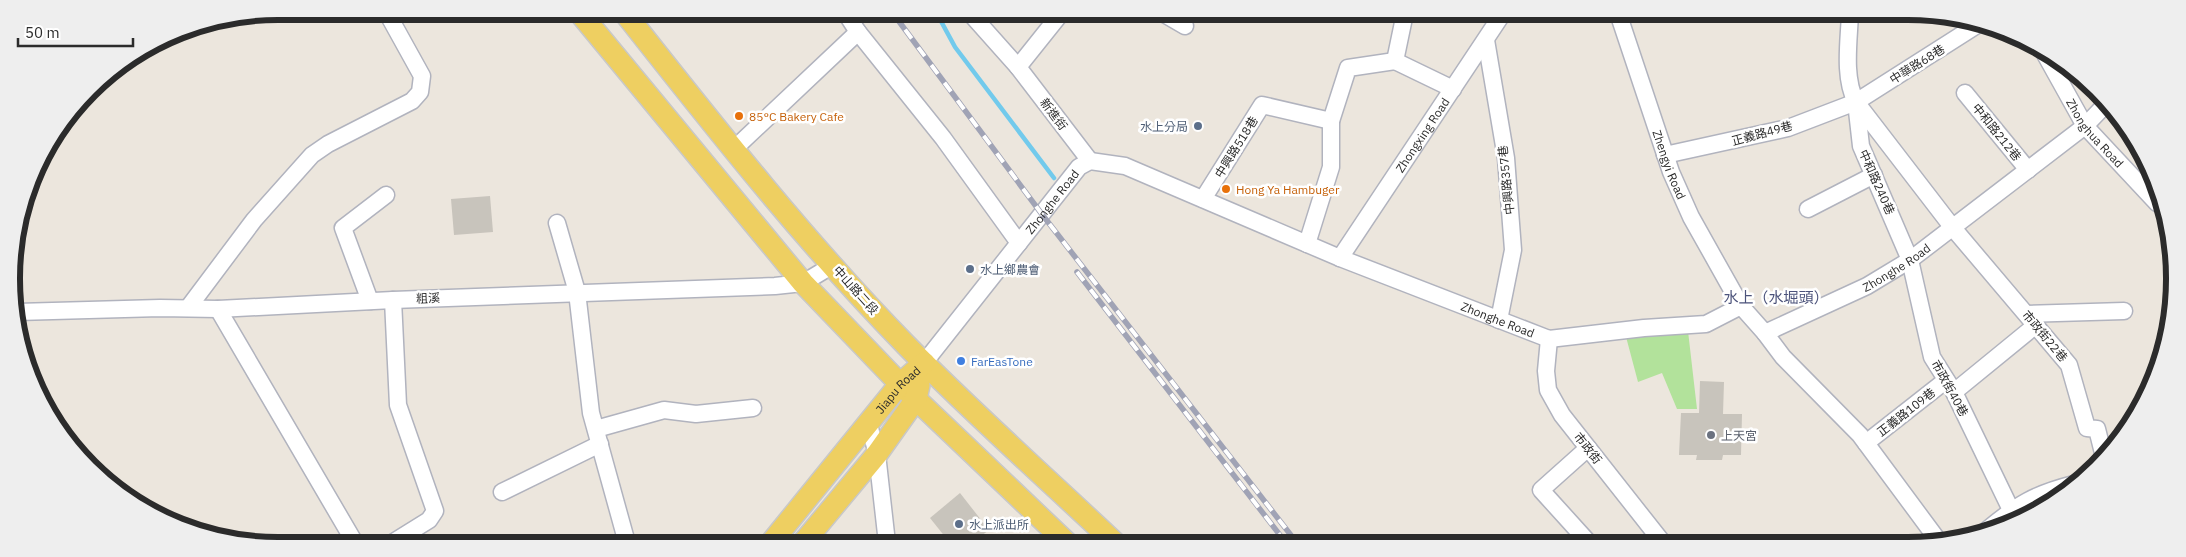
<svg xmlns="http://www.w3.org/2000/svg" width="2186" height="557" font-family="'IBM Plex Sans','Noto Sans TC',sans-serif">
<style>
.green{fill:#b2e29b}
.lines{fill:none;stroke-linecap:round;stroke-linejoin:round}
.stream{stroke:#72caec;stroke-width:4.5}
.building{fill:#c8c4bc}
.minor-casing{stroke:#b1b3be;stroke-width:19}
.major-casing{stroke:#c8c8c8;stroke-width:24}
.minor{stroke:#fff;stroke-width:16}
.major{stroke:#eecf61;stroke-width:21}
.rail-casing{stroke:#a0a3b5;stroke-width:5.5}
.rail{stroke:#fff;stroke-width:4;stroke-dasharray:11;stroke-linecap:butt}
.food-dot{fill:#e8710a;stroke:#fff;stroke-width:2}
.service-dot{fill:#5c6f8a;stroke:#fff;stroke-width:2}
.shop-dot{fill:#3f7fe0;stroke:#fff;stroke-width:2}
.worship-dot{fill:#6b7280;stroke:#fff;stroke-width:2}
.labels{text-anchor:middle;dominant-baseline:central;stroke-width:5;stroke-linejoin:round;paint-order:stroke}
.street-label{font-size:12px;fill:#2b2b2b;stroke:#fff}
.food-label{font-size:12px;fill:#c56008;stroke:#fff;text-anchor:start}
.service-label{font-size:12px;fill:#4e5e75;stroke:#fff;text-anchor:start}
.shop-label{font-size:12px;fill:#366cbe;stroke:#fff;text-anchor:start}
.worship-label{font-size:12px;fill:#5b616d;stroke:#fff;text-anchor:start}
.quarter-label{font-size:15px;fill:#4c537b;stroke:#fff}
.rim{fill:none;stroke:#2b2b2b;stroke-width:6}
</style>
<rect width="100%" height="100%" fill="#ece6dd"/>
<path class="green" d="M1688 331 1697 409H1677L1662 373 1638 382 1625 333Z"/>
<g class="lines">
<path class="stream" d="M936 12 955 47 1054 178"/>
</g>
<g class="building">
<path d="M490 196 493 232 454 235 451 199Z"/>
<path d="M1700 381 1724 382 1723 414H1742L1741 455H1723L1722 460H1696L1697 455H1679L1681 413H1699Z"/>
<path d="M960 493 989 530 972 543H950L930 518Z"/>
</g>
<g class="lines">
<g class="minor-casing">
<g id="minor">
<path d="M845 12 858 32 943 138 1019 243"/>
<path d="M969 12 1018 67 1090 161"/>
<path d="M1161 12 1185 26"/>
<path d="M1405 13 1395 61 1453 89"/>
<path id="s1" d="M1618 13 1671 172 1691 217 1741 306"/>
<path d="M1850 13C1849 41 1843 77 1856 102L1953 228 2069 365 2087 428 2097 429 2104 457"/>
<path d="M1486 40 1506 158 1513 250 1499 320"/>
<path id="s2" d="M2041 47 2085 126 2157 203 2165 208"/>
<path d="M1018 67 1062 12"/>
<path d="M1965 93 2028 170"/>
<path d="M1856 102 1861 146 1910 260 1932 357 1954 392 2011 510"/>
<path d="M733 150 858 32"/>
<path d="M1665 155 1788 128 1856 102 1977 25"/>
<path d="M1203 199 1262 105 1331 121"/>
<path d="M1808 209 1874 175"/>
<path d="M557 223 577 292 591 413 627 543"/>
<path d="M1307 244 1331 167V121L1348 68 1395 61"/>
<path id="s3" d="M1340 258 1503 13"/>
<path d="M370 301 343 228 386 195"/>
<path d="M188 308 254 220 312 155 328 144 412 101 420 92 422 76 386 11"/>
<path d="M218 309 355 543"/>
<path d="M17 312 160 308 218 309 393 300 775 286 803 283 833 265"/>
<path d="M2027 314 2124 311"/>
<path d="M1765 333 1783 357 1860 435 1940 543"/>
<path d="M1549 339 1546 371 1548 390 1562 415 1663 543"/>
<path id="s4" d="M924 363 1079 167 1090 161 1125 166 1340 258 1549 339 1644 328 1706 324 1741 306 1765 333 1867 286 1910 260 2085 126 2106 104"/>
<path d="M1954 392 2036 325"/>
<path d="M869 425 877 454 887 543"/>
<path d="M596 429 664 410 696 414 753 408"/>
<path d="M1866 443 1945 381"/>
<path d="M1588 448 1541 490 1589 543"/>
<path d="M502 492 600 444"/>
<path d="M1987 530C2018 504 2035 494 2074 484"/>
<path d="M392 543 429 520 435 511 398 405 393 300"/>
</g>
</g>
<g class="major-casing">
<g id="major">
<path d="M579 12 803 283 900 384 1067 543"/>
<path d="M624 12C714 126 805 242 907 346 974 414 1046 478 1115 543"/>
<path id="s5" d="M771 543 900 384 924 363"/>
<path d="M803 543 877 454 916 399 919 385"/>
</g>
</g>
<use href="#minor" class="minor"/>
<use href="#major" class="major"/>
<g class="rail-casing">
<g id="rail">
<path d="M892 12 1041 213 1297 543"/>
<path d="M1077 272 1286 543"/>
</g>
</g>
<use href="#rail" class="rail"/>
</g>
<g class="food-dot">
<circle cx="739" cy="116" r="5"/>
<circle cx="1226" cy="189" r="5"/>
</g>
<g class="service-dot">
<circle cx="1198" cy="126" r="5"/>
<circle cx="970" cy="269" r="5"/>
<circle cx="959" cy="524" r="5"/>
</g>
<circle class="shop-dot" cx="961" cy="361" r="5"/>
<circle class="worship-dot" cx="1711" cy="435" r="5"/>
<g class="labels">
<g class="street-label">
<text transform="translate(1917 64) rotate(-32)">中華路68巷</text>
<text transform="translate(1054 114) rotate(53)">新進街</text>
<text transform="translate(1997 132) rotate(51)">中和路212巷</text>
<text transform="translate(1762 133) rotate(-15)">正義路49巷</text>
<text stroke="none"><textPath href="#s2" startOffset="102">Zhonghua Road</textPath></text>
<text stroke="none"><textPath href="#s3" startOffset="148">Zhongxing Road</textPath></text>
<text transform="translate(1236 147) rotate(-58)">中興路518巷</text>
<text stroke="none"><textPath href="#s1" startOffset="160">Zhengyi Road</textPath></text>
<text transform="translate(1506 180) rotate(-96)">中興路357巷</text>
<text transform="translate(1877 182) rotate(66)">中和路240巷</text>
<text stroke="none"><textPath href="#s4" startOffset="206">Zhonghe Road</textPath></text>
<text stroke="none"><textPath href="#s4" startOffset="1136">Zhonghe Road</textPath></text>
<text transform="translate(856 290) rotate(48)">中山路二段</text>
<text transform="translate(428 298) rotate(-2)">粗溪</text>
<text stroke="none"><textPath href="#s4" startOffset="701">Zhonghe Road</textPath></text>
<text transform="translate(2045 336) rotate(50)">市政街22巷</text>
<text transform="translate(1950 388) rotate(61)">市政街40巷</text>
<text stroke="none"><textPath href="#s5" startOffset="199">Jiapu Road</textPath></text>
<text transform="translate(1906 412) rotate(-38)">正義路109巷</text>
<text transform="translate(1588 448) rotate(51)">市政街</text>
</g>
<g class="food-label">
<text x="749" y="116">85°C Bakery Cafe</text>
<text x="1236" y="189">Hong Ya Hambuger</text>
</g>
<g class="service-label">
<text x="1188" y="126" text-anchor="end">水上分局</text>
<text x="980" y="269">水上鄉農會</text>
<text x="969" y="524">水上派出所</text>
</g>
<g class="shop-label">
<text x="971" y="361">FarEasTone</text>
</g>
<g class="worship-label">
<text x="1721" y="435">上天宮</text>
</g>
<g class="quarter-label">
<text x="1776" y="297">水上（水堀頭）</text>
</g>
</g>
<path d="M0 0H2186V557H0ZM278 20H1908A258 258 0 0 1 2166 278V279A258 258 0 0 1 1908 537H278A258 258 0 0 1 20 279V278A258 258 0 0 1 278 20Z" fill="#eee" fill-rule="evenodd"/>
<path class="rim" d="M278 20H1908A258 258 0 0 1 2166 278V279A258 258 0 0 1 1908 537H278A258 258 0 0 1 20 279V278A258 258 0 0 1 278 20Z"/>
<path d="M18 38v8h115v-8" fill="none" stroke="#2b2b2b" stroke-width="2.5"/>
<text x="25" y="38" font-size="15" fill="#2b2b2b" stroke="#ffffff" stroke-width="4" paint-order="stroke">50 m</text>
</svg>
